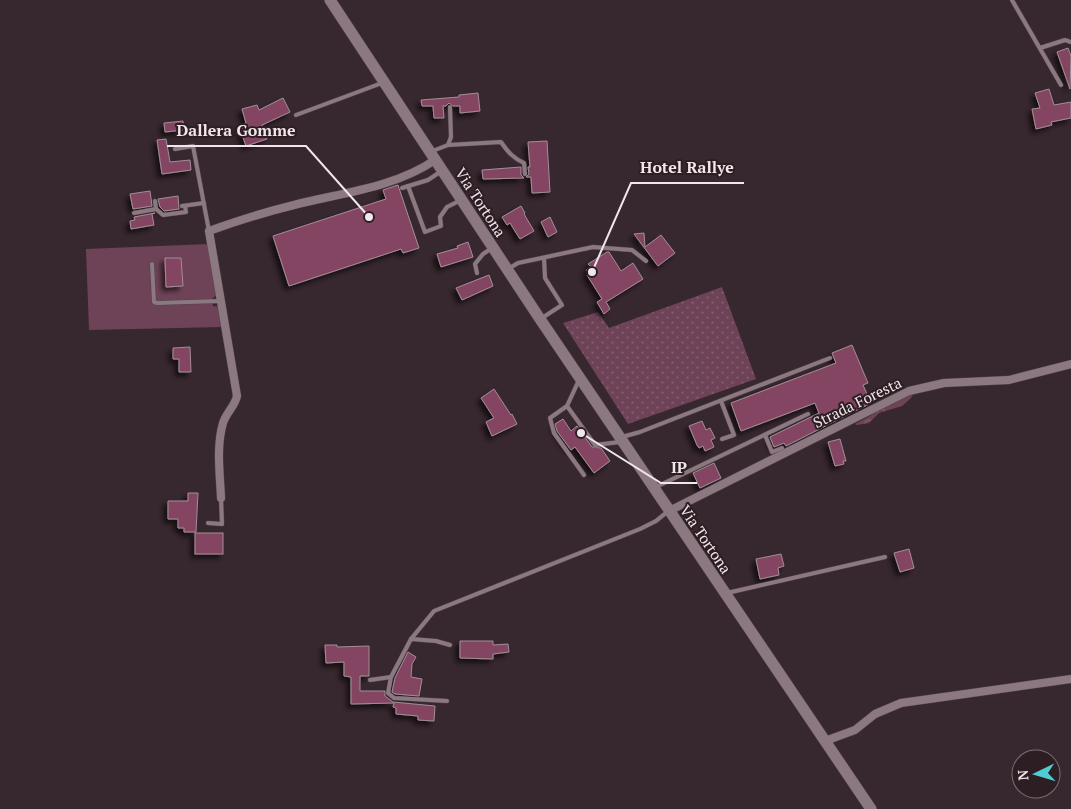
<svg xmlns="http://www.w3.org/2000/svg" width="1071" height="809" font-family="'PT Serif',serif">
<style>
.forest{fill:url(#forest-crowns)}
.park{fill:url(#park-dots)}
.garden{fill:#6e4357}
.building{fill:#844563;stroke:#a28e96;filter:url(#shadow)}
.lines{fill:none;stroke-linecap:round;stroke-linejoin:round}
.lane-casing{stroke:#514349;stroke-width:5}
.street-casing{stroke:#514349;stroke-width:9}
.secondary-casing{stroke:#514349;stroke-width:12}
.lane{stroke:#8c7880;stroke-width:4}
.street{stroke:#8c7880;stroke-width:8}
.secondary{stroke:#8c7880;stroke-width:11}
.labels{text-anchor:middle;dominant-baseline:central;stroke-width:4;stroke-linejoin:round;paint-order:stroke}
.street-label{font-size:15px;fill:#f1e6ea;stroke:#2d1e24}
.leader{fill:none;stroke:#f1e6ea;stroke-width:2}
.callout-dot{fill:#f1e6ea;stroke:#2d1e24;stroke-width:2}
.callout-label{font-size:16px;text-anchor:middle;font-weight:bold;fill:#f1e6ea;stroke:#2d1e24;stroke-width:4;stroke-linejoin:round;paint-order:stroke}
</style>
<defs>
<pattern id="forest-crowns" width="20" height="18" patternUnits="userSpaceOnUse" patternTransform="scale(1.25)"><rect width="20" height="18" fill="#6e4357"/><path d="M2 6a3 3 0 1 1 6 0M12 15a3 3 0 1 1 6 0" fill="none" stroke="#835e6f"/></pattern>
<pattern id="park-dots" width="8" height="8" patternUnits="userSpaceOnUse" patternTransform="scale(1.25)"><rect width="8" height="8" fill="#6e4357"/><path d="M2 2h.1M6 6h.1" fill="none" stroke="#835e6f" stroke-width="1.8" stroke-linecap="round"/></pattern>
<filter id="shadow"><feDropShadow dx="-4" dy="4" stdDeviation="2.5" flood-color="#0009"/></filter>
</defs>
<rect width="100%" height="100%" fill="#37272e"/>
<path class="forest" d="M913 394 911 398 902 406 879 413 869 423 857 425 855 424 870 416 879 409 888 406 901 397Z"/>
<path class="park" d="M722 287 756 379 628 424 563 323 598 312 609 328Z"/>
<path class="garden" d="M208 244 218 293 212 299 213 306 220 307 223 327 89 330 86 249Z"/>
<g class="building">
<path d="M1068 48 1071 56 1070 89 1057 52Z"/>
<path d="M1049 89 1054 105 1071 102V118L1051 122 1052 125 1036 129 1032 109 1040 108 1035 93Z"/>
<path d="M478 93 480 111 460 113V106H453L449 103 446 106H443L444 118H434L433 106H422L421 100 459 97V95Z"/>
<path d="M283 98 290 112 262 125 267 139 246 146 239 126 246 123 242 109 257 105 259 110Z"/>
<path d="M183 121 184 130 165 132 164 123Z"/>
<path d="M166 139 170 162 190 160 191 170 162 174 157 140Z"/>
<path d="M547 141 550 192 532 193 531 177H526L529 174 528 167H530L528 142Z"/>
<path d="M521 167V175L524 178 483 179 482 170Z"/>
<path d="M398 185 419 248 403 253 401 249 289 286 273 236 386 199 383 190Z"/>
<path d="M150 191 152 206 133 209 130 194Z"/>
<path d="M178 196 179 209 164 211 160 207 158 199Z"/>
<path d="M521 206 525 213 524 214 534 231 520 239 510 223 507 225 502 217Z"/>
<path d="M155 213 152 214 154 225 131 229 130 221 135 220 134 217Z"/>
<path d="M550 217 557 232 548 237 541 222Z"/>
<path d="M644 233 645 247 661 235 675 253 658 266 634 234Z"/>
<path d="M468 242 473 257 441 267 437 254 458 248 457 246Z"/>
<path d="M607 252H609L621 271 633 263 643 279 606 302 610 309 604 314 597 302 602 299 587 275 589 274 586 270 591 267 588 264Z"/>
<path d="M165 258H181L183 286 166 287Z"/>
<path d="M489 275 493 286 462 300 456 288Z"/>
<path d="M852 345 868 383 863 385 871 403 786 446 784 443 774 447 770 437 819 413 815 403 741 431 731 403 836 363 832 353Z"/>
<path d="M190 347 191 372H179V359H173V348Z"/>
<path d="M494 389 511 415 512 414 517 424 492 436 486 422 494 418 481 398Z"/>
<path d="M563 419 571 431 577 426 592 447 601 448 610 461 594 473 575 447 571 450 557 431 555 424Z"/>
<path d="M702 421 706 430 710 428 715 438 711 440 714 447 705 451 703 446 699 448 697 445 689 426Z"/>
<path d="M840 439 846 461H843L844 464 835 466 828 442Z"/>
<path d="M714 463 721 478 700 488 693 473Z"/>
<path d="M188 493H198L196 532H184V528H178V519H168V501H188Z"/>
<rect x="195" y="533" width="28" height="21"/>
<path d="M909 549 914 568 900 572 894 553Z"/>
<path d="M781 554 784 566 778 568 779 575 760 579 756 559Z"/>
<path d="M460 641H493V645L508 644 509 652 493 654V659L460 658Z"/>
<path d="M325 645H337V647L369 646V676H360V691H385V696L393 702 435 706 434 721 418 720V716L396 714V708L393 707 394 703 351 704V677L344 676V662L326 663Z"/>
<path d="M408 652 416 657 412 664 411 677 422 679 419 696 395 694 392 692 395 678Z"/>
</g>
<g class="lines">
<g class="lane-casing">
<g id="lane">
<path d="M1012 0 1061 85"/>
<path d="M1040 48 1065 40 1071 42"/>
<path d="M296 115 382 83"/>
<path d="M448 145 451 137 450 107"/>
<path d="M175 149 193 146 209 231"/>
<path d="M430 152 448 145 501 142C508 152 513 158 524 163L525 174"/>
<path d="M408 186 425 232 441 226 440 217 447 207 461 200"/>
<path d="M402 188 428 180 440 172"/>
<path d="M155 201 156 209"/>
<path d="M182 206 204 203"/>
<path d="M134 213 156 209 163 215 186 212 185 206"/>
<path d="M152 264 154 302 157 303 221 301"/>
<path d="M508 269 518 263 593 247 632 250 646 261"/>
<path d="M477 273 475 264 483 254 492 248"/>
<path d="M542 318 562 305 545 278 544 258"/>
<path d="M579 380 567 406 595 445 620 442"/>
<path d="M721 401 734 435 722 439"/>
<path d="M567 406 550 418 554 433 584 475"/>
<path d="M765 435 772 452 782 448"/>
<path d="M622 437 640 432 830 358"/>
<path d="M656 487 808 414"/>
<path d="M208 523 222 524 221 498"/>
<path d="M727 593 885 557"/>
<path d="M411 639 436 641 450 645"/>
<path d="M391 677 388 693 394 698 447 701"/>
<path d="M370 680 391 677 411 639 434 611 640 529 656 521 667 512"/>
</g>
</g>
<g class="street-casing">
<g id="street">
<path d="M221 498C220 474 216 447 223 423 226 413 235 406 237 396L209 231C237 221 265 212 294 205 340 193 394 188 435 160"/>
<path d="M669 511 909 391 944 383 1009 380 1071 364"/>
<path d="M825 741 855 730 875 714 901 703 1071 679"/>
</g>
</g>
<g class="secondary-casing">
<path id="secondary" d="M330 0 540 319 871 809"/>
</g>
<use href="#lane" class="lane"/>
<use href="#street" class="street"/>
<use href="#secondary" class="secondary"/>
</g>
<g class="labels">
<g class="street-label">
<text transform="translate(481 202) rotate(57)">Via Tortona</text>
<text transform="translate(857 402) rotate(-26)">Strada Foresta</text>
<text transform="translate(706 539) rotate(56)">Via Tortona</text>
</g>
</g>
<path class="leader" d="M369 217L306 146H167M592 272L631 183H744M581 433L661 483H697"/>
<g class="callout-dot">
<circle cx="369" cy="217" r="5"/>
<circle cx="592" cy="272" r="5"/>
<circle cx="581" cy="433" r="5"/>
</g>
<g class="callout-label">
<text x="236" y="136">Dallera Gomme</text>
<text x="687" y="173">Hotel Rallye</text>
<text x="679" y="473">IP</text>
</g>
<g transform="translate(1036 774) rotate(265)"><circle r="24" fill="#2d1e24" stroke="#7b6e73"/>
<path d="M0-4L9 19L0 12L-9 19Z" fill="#51ccd3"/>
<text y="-8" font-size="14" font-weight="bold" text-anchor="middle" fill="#f1e6ea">N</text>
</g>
</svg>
